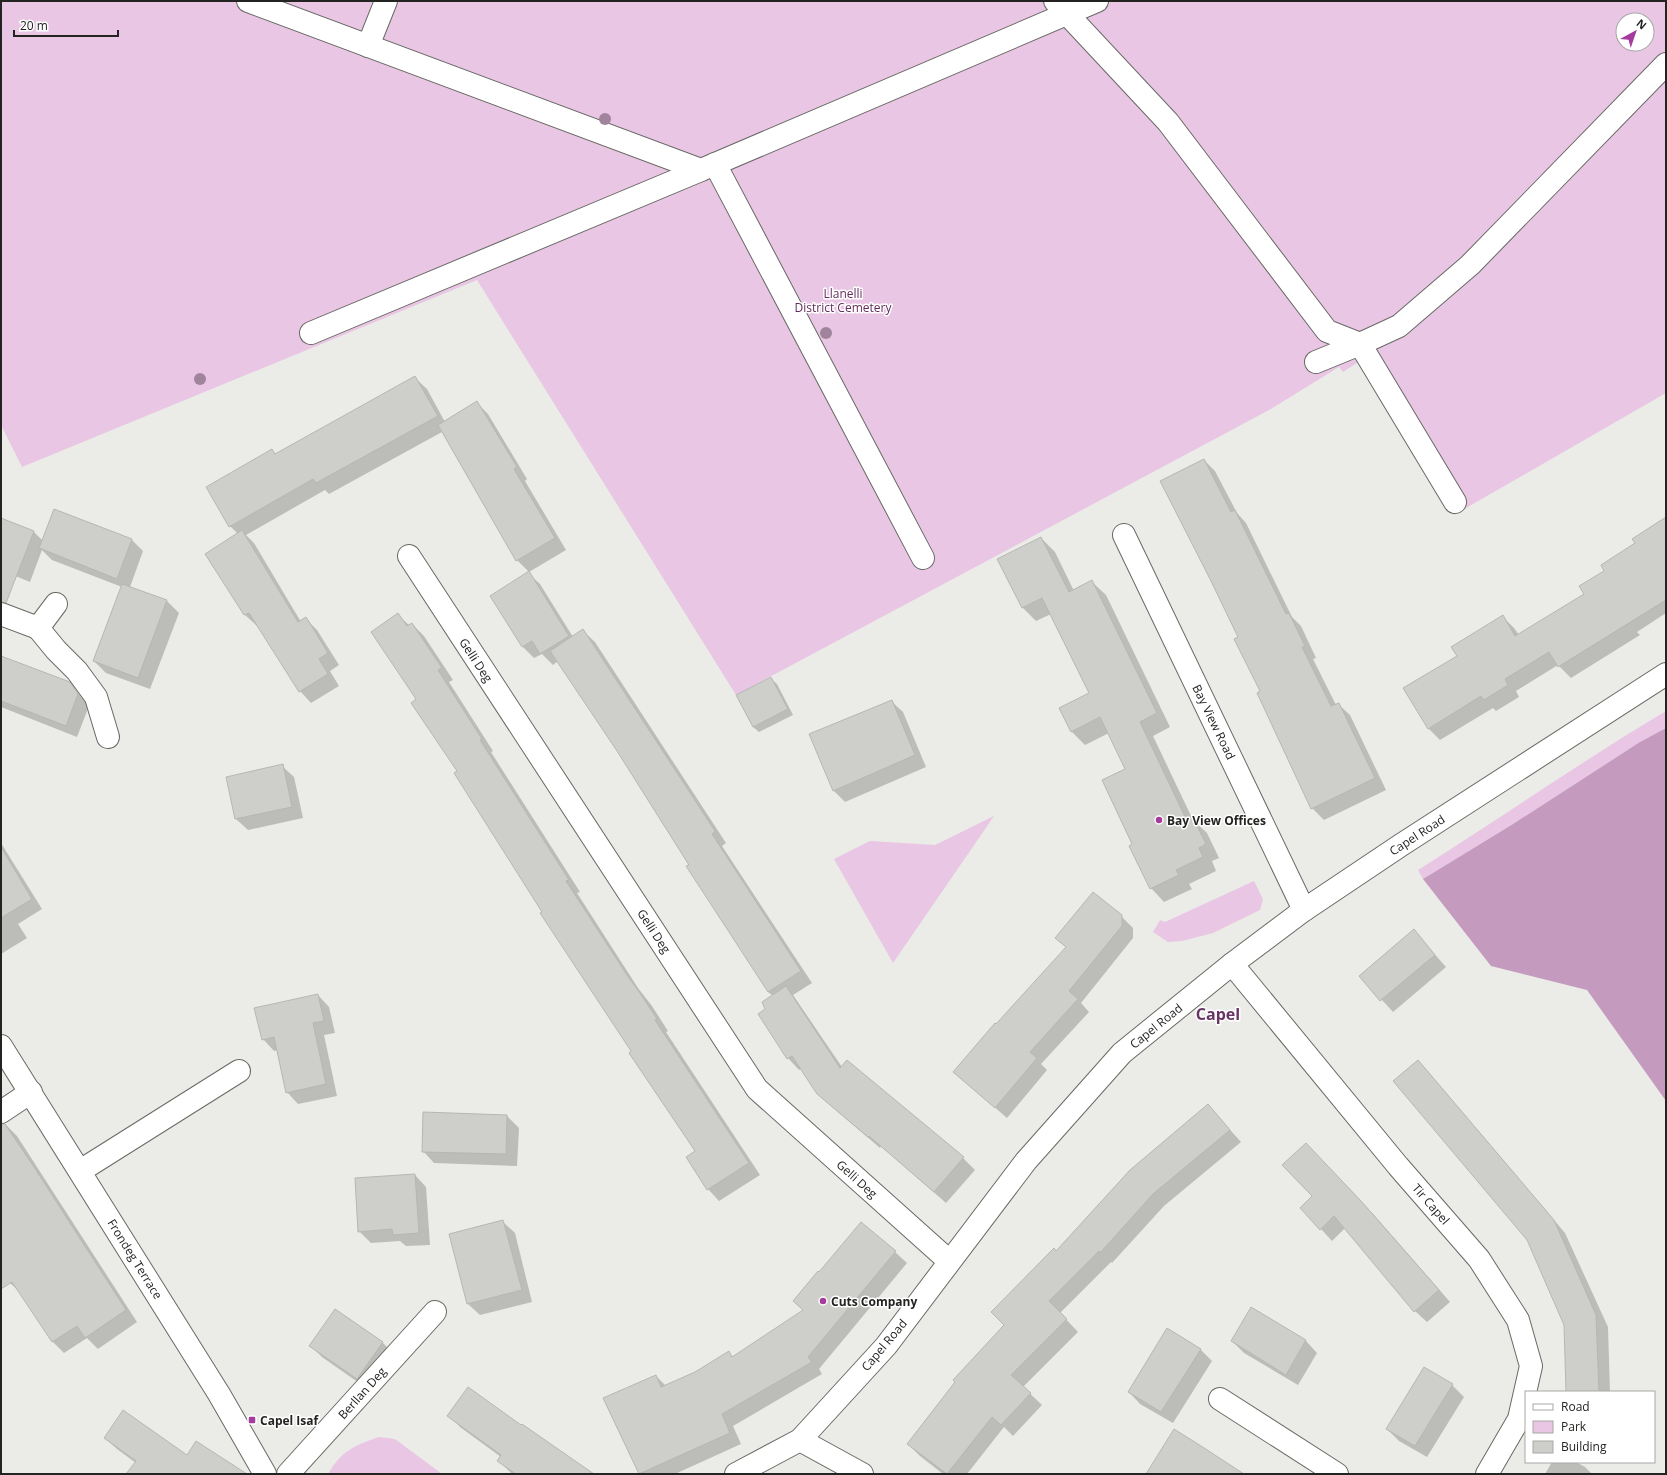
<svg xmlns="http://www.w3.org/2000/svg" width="1667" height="1475" font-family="'Open Sans',sans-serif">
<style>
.green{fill:#e9c6e4;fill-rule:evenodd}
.forest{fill:#c49abf}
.shadow{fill:#0003}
.building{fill:#cecfca;stroke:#b6b7b2}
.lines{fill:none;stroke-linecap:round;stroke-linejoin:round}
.minor-casing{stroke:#696965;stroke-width:24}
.minor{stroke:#fff;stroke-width:22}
.tree{fill:#a0849b}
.poi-dot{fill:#a53c9d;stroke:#fff;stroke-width:1.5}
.labels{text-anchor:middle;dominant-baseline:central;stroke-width:3;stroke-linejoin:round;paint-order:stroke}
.park-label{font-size:12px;fill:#622e5d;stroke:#fff}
.street-label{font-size:12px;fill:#232321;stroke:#fff}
.poi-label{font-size:12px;font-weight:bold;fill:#232321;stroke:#fff;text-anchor:start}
.district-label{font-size:16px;font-weight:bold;fill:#683463;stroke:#fff}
</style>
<rect width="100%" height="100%" fill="#ebece7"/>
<g class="green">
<path d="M1 1H1666V393L1454 515 1362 362 1360 361 1343 372 1339 367 1269 410 736 695 477 280 22 467 1 425ZM1623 20H1647V44H1623Z"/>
<path d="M1666 711V728L1640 742 1513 824 1423 879 1418 870C1501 818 1582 761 1666 711Z"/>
<path d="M994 816 893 963 834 859 870 841 935 845Z"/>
<path d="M1254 881 1263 899 1260 910 1213 933 1182 941 1168 942 1153 932 1160 920 1165 922Z"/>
<path d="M379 1437 395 1439 442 1474H328C341 1451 355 1445 379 1437Z"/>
</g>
<path class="forest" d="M1666 728V1101L1587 990 1491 966 1423 879 1513 824 1640 742Z"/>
<g class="shadow">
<path d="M415 378 427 389 445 422 477 403 488 414 527 479 525 481 566 550 529 572 517 560 442 432 329 494 325 490 246 535 254 543 301 622 306 619 317 630 339 665 330 671 339 686 311 703 300 691 258 625 257 626 245 615 206 554 238 534 230 526 272 450 276 455Z"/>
<path d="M1204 460 1215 471 1237 513 1246 523 1292 617 1301 626 1316 658 1313 659 1336 705 1338 704 1350 715 1386 790 1324 820 1312 808 1258 693 1261 692 1239 638Z"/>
<path d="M1666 518V613L1637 632 1640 635 1571 678 1558 665 1516 691 1519 697 1496 711 1493 708 1440 740 1428 728 1458 656 1502 616 1514 628 1519 635 1585 595 1606 571Z"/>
<path d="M1 519 34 532 43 541 132 540 143 551 130 587 167 601 179 613 150 689 106 673 94 661 122 587 52 560 42 550 30 582 1 570Z"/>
<path d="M1041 538 1055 552 1074 591 1092 582 1106 595 1170 727 1153 736 1193 820 1207 833 1219 858 1212 861 1216 871 1189 884 1192 889 1164 902 1151 888 1134 845 1126 769 1109 733 1085 745 1071 731 1091 694 1051 614 1036 621 1023 608 998 560Z"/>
<path d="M528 573 540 584 573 637 583 631 595 642 726 843 722 846 812 983 793 995 842 1067 847 1062 963 1158 975 1170 946 1203 881 1146 880 1148 830 1105 818 1093 802 1068 799 1070 788 1058 767 1009 773 996 768 992 618 751 558 661 553 665 542 654 534 658 523 647Z"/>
<path d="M398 615 410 626 412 624 424 636 453 680 449 682 493 751 491 752 580 892 577 893 638 988 652 1006 668 1031 666 1032 760 1175 719 1201 708 1189 697 1152 544 912 458 772 418 700Z"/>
<path d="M1 664 69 683 89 706 77 737 1 707Z"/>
<path d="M771 679 777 684 793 715 759 732 753 727 737 696Z"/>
<path d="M891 701 903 712 926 767 845 802 833 790Z"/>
<path d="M282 766 294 777 303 818 248 830 236 819 228 778Z"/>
<path d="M1 843 42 909 18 924 27 938 1 954Z"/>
<path d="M1121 916 1133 928V938L1081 1003 1089 1012 1041 1064 1047 1070 1007 1118 954 1072 1067 948 1057 938Z"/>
<path d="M1414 931 1446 967 1393 1012 1360 976Z"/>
<path d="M318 995 329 1007 335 1033 324 1035 337 1096 298 1104 287 1092 278 1050 274 1051 263 1039Z"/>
<path d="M1418 1061 1429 1073 1565 1233 1608 1327 1610 1392H1567L1565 1325 1528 1239Z"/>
<path d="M1208 1105 1241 1142 1164 1206 1112 1263 1111 1262 1060 1313 1078 1332 1023 1387 1042 1405 1013 1436 1004 1427 967 1474H943L920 1456 908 1444 1005 1325 1057 1252Z"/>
<path d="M507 1116 519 1128 517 1166 434 1163 423 1151Z"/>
<path d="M1 1124H5L17 1136 137 1322 98 1349 87 1338 64 1353 53 1342 21 1293 10 1283 1 1268Z"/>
<path d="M1317 1156 1374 1215 1450 1302 1427 1322 1415 1311 1345 1228 1332 1241 1321 1229 1314 1196Z"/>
<path d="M415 1175 426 1187 430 1245 406 1246 400 1241 371 1243 359 1231Z"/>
<path d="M503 1222 515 1233 532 1302 480 1315 468 1304Z"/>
<path d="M895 1252 907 1263 819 1369 822 1374 733 1426 741 1444 675 1474 640 1473 656 1376 666 1386 695 1373 728 1352 733 1357 804 1311 794 1301 820 1274Z"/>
<path d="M1252 1308 1306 1341 1317 1353 1298 1385 1244 1353 1232 1341Z"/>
<path d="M336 1310 383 1343 394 1354 369 1390 322 1357 310 1345Z"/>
<path d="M1200 1349 1212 1361 1173 1423 1140 1404 1129 1392Z"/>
<path d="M1452 1385 1464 1397 1427 1457 1399 1441 1387 1429Z"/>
<path d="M449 1415 587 1474H512L498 1460 501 1457 460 1427Z"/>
<path d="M105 1438 187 1456 245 1474H134L136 1463 117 1449Z"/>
<path d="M1552 1462H1576L1585 1467 1592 1474H1545Z"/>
</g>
<g class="building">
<path d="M415 376 438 416 316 483 313 479 229 527 206 487 272 449 275 454Z"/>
<path d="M477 401 517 467 514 469 555 538 516 561 438 425Z"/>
<path d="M1204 459 1231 512 1235 510 1286 614 1289 613 1305 646 1302 647 1331 706 1339 703 1375 778 1311 809 1257 693 1260 691 1234 639 1238 637 1210 579 1160 481Z"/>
<path d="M54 509 132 539 117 579 39 548Z"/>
<path d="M1666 517V600L1558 667 1549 652 1505 679 1508 685 1484 700 1481 696 1428 729 1403 688 1457 656 1451 647 1503 615 1515 636 1584 594 1579 586 1604 571 1601 565 1635 543 1632 539Z"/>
<path d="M1 518 34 531 6 603 1 602Z"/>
<path d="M242 530 298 622 306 617 328 653 319 659 328 674 299 692 249 613 244 615 205 554Z"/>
<path d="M1041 537 1069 592 1092 580 1157 713 1140 722 1187 821 1193 818 1206 844 1199 848 1203 857 1176 870 1179 875 1150 889 1129 846 1132 844 1102 780 1125 769 1100 717 1071 732 1059 708 1089 693 1042 598 1022 608 997 559Z"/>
<path d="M529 571 569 636 540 654 532 641 522 647 490 596Z"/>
<path d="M122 584 167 600 138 678 93 661Z"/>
<path d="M398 613 407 626 412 623 442 668 438 670 482 739 480 740 569 880 566 881 627 975 640 993 657 1019 655 1020 749 1163 707 1190 686 1157 695 1151 629 1053 631 1051 540 913 542 912 454 773 457 771 411 703 416 699 371 632Z"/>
<path d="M583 629 715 831 712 834 801 971 768 992 686 866 689 865 617 751 550 651Z"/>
<path d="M1 656 70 682 78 694 66 726 1 701Z"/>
<path d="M771 677 788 709 753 727 736 695Z"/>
<path d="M892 700 915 755 833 791 809 734Z"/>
<path d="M283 764 292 807 235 819 226 777Z"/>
<path d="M1 847 32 899 1 918Z"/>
<path d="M1093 892 1122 915V926L1069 991 1078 999 1030 1052 1037 1058 995 1108 953 1072 995 1023 996 1024 1066 947 1055 938Z"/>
<path d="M1414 929 1435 955 1380 1001 1359 976Z"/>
<path d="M786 986 840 1068 847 1060 964 1157 934 1192 869 1136 868 1137 817 1094 792 1056 787 1059 758 1014 765 1009 762 1002Z"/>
<path d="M318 994 324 1021 313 1023 326 1084 286 1093 274 1037 262 1040 254 1008Z"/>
<path d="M1418 1060 1554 1220 1596 1315 1599 1392H1566L1564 1325 1527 1240 1393 1081Z"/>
<path d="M1208 1104 1230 1130 1153 1194 1100 1253 1099 1251 1049 1301 1067 1319 1011 1375 1031 1393 1001 1425 992 1417 947 1474 907 1444 955 1382 953 1380 1004 1325 991 1312 1054 1248 1056 1251 1130 1170Z"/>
<path d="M423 1112 507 1115 506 1154 422 1152Z"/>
<path d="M1 1124H5L34 1167 126 1310 85 1338 77 1326 52 1342 12 1282 1 1289Z"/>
<path d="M1306 1143 1362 1202 1439 1290 1414 1312 1334 1216 1320 1230 1300 1208 1312 1196 1282 1165Z"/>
<path d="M415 1174 419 1233 393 1235 392 1229 358 1232 355 1178Z"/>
<path d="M503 1220 522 1290 467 1304 449 1234Z"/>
<path d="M861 1222 896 1251 808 1357 812 1362 722 1414 730 1433 639 1474 603 1398 656 1375 661 1387 695 1372 729 1351 732 1357 803 1310 793 1301 818 1271 819 1272Z"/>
<path d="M1251 1307 1306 1340 1286 1375 1231 1341Z"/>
<path d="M335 1309 383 1342 357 1379 309 1346Z"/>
<path d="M1167 1328 1201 1349 1161 1412 1128 1392Z"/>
<path d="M1424 1367 1453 1384 1415 1446 1386 1429Z"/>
<path d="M468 1387 521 1425 522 1424 594 1474H516L497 1461 501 1455 447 1416Z"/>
<path d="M123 1410 187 1455 196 1441 247 1474H126L136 1461 104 1438Z"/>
<path d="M1174 1429 1201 1446 1244 1474H1146Z"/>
</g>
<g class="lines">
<g class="minor-casing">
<g id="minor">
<path d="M248 1 701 170 1097 1"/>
<path d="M1055 1 1168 122 1327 331 1360 344 1399 326 1470 265 1666 64"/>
<path d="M368 46 386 1"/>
<path d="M715 164 923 558"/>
<path d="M311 333 701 170"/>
<path d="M1316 362 1360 344 1455 502"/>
<path d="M1124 535 1304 910"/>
<path d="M409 556 757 1089 949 1261"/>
<path d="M1 614 38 628 56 604"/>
<path d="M38 628 56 650 77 671 96 697 108 737"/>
<path d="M1232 964 1398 1166 1479 1259 1518 1320 1531 1366 1519 1419 1487 1474"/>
<path d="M1 1046 219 1394 265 1474"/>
<path d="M1 1112 31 1092"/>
<path d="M80 1171 239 1071"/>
<path d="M1220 1399 1337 1474"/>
<path d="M800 1440 862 1474"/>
<path d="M288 1474 435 1312"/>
<path d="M736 1474 800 1440 886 1346 1026 1161 1122 1053 1232 964 1304 910 1401 845 1666 674"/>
</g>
</g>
<use href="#minor" class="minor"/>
</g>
<g class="tree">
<circle cx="605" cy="119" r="6"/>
<circle cx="826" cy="333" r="6"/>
<circle cx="200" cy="379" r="6"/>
</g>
<g class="poi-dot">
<circle cx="1159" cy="820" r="4"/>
<circle cx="823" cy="1301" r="4"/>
<rect x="248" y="1416" width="8" height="8" rx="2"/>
</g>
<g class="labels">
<g class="park-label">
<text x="843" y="293">Llanelli<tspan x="843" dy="14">District Cemetery</tspan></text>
</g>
<g class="street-label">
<text transform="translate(476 660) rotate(57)">Gelli Deg</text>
<text transform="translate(1214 722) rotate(64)">Bay View Road</text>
<text transform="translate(1417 835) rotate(-33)">Capel Road</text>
<text transform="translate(654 931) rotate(57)">Gelli Deg</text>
<text transform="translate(1156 1026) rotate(-39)">Capel Road</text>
<text transform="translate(857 1179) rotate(42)">Gelli Deg</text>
<text transform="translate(1431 1204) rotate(49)">Tir Capel</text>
<text transform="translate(135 1259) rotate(58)">Frondeg Terrace</text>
<text transform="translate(884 1345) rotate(-50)">Capel Road</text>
<text transform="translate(362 1393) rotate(-48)">Berllan Deg</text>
</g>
<g class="poi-label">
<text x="1167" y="820">Bay View Offices</text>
<text x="831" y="1301">Cuts Company</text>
<text x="260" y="1420">Capel Isaf</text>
</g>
<g class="district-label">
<text x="1218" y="1014">Capel</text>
</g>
</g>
<rect width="1667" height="1475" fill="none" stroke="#232321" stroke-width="4"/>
<rect x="1525" y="1391" width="130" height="72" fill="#ffffff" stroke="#a7a7a6"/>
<rect x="1533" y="1404" width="20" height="6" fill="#ffffff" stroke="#a7a7a6"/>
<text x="1561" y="1411" font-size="12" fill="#232321">Road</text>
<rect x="1533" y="1421" width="20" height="12" fill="#e9c6e4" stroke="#a7a7a6"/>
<text x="1561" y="1431" font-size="12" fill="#232321">Park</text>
<rect x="1533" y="1441" width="20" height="12" fill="#cecfca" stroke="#a7a7a6"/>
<text x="1561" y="1451" font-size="12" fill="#232321">Building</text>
<g transform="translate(1635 32) rotate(40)"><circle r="19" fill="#ffffff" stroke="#a7a7a6"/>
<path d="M0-3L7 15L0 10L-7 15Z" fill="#a53c9d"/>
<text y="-6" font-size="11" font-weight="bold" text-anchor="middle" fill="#232321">N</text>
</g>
<path d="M14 30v6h104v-6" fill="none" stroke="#232321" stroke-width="2"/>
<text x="20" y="30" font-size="12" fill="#232321" stroke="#ffffff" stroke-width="3" paint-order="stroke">20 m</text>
</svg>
